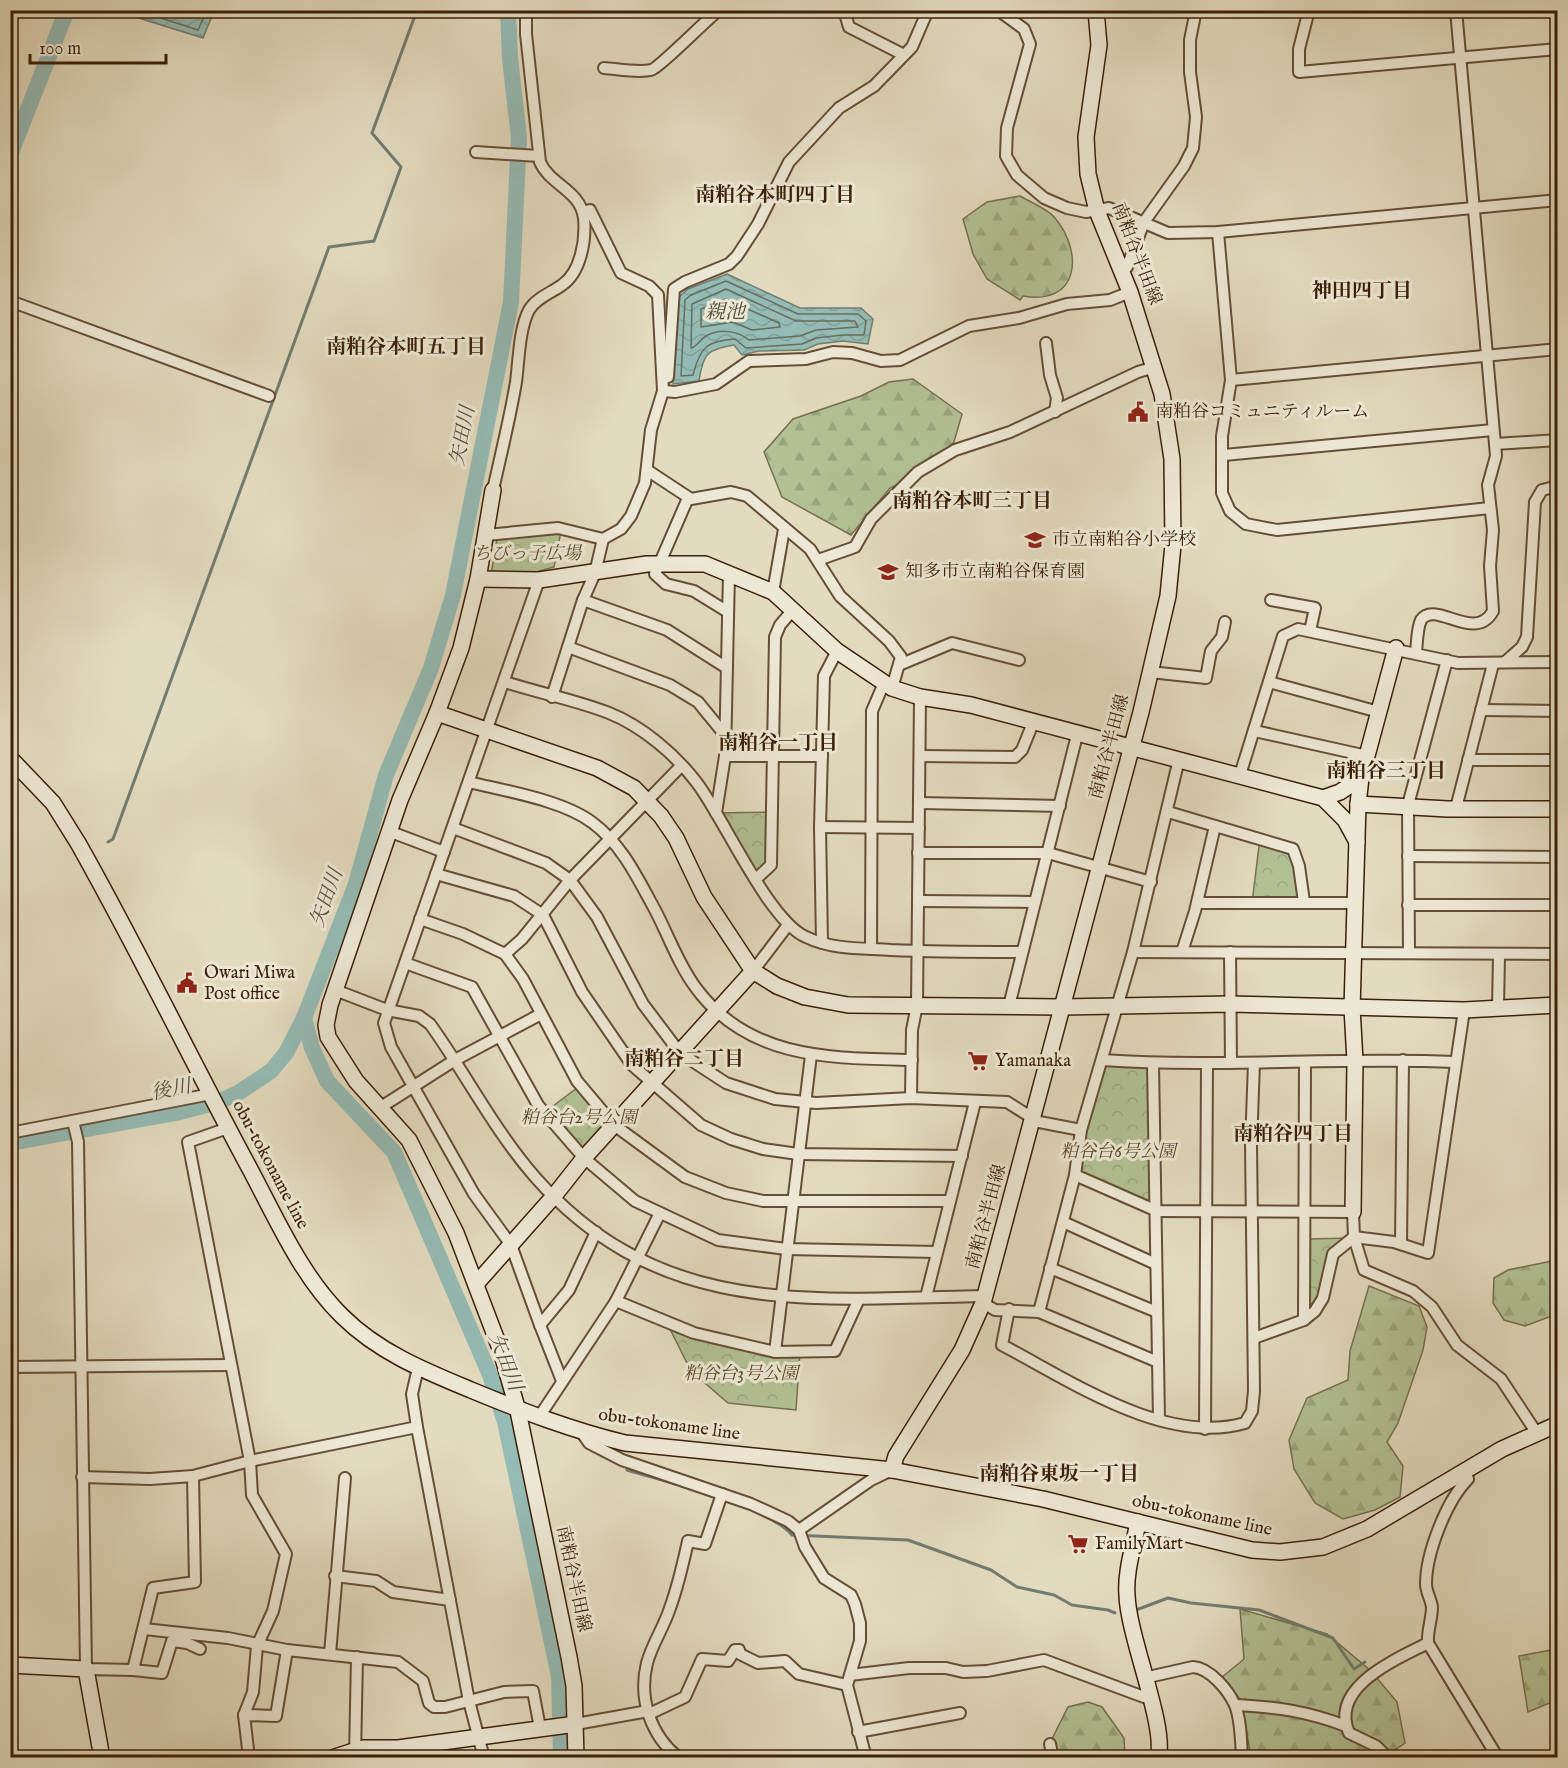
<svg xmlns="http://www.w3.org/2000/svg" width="1568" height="1768" font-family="'IM FELL English','Noto Serif JP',serif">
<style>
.forest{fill:url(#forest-firs);stroke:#76704e;stroke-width:1.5}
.park{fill:url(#park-crowns);stroke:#76704e;stroke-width:1.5}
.water{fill:url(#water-waves);stroke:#717d70;stroke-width:1.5}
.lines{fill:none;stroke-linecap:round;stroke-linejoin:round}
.shore{stroke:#686d5e;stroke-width:1.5}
.stream{stroke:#717d70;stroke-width:3}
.river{stroke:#95bbb5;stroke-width:16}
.street-casing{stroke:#654e36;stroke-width:14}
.secondary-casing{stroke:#3b1f08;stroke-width:18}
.street{stroke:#ede8d5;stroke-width:10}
.secondary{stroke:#ede8d5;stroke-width:15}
.labels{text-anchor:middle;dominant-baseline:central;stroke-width:6;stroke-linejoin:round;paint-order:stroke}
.street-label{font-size:18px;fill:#3b1f08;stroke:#ede8d5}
.poi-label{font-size:18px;fill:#3b1f08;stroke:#ede8d5;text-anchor:start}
.park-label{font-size:18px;font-style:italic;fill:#59482b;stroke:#ede8d5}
.neighbourhood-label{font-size:20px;font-weight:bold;fill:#3b1f08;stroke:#ede8d5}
.water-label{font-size:20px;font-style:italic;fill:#564e3c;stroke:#ede8d5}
</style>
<defs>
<pattern id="forest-firs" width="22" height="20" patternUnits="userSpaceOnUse" patternTransform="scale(1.5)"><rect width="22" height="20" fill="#b2c194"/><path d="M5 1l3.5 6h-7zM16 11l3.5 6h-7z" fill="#9aa57e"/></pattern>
<pattern id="park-crowns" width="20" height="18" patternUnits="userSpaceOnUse" patternTransform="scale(1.5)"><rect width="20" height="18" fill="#b2c194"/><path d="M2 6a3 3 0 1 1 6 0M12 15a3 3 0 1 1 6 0" fill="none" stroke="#9aa57e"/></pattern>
<pattern id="water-waves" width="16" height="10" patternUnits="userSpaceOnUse" patternTransform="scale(1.5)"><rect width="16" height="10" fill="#95bbb5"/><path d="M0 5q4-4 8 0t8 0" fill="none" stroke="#81a09a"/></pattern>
</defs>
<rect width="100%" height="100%" fill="#e3dbbf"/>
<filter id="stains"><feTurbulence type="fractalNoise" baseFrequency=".00333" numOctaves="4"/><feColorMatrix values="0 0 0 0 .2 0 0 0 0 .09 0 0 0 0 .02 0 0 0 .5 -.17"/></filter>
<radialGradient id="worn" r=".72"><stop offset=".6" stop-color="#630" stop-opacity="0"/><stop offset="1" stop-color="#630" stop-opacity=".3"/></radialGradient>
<g class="forest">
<path d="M1020 196C1030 202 1048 209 1055 218 1084 253 1079 306 1023 296L1020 300 987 279 973 254 963 219 987 202Z"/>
<path d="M913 379 962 414 954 442 932 467 890 488 851 535 782 497 764 452 793 419 861 396 889 382Z"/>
<path d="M1557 1260V1314L1525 1326 1504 1320 1493 1303 1494 1278 1508 1270Z"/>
<path d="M1369 1286 1419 1306 1427 1327 1423 1350 1398 1423 1387 1442 1403 1466 1400 1497 1375 1510 1343 1519 1315 1503 1294 1469 1289 1440 1307 1398 1348 1380 1350 1351Z"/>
<path d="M1240 1609 1327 1634 1371 1671 1397 1702 1405 1743 1385 1757H1251L1241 1700 1221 1678 1244 1659Z"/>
<path d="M1557 1649V1700L1528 1712 1519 1656Z"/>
<path d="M1088 1702 1102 1707 1124 1738 1125 1757H1053L1052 1739 1068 1707Z"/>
</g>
<g class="park">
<path d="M561 531 554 567 536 572 491 575 497 539Z"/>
<path d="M772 812 771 865 756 879 716 813Z"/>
<path d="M1260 838 1293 849 1304 902 1252 903Z"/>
<path d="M1102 1060 1153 1064 1157 1211 1075 1175Z"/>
<path d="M581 1085 614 1125 584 1158 545 1112Z"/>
<path d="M1348 1238 1341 1243 1319 1296 1308 1308 1309 1239Z"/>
<path d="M667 1323 694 1333 800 1352 796 1410 728 1403 691 1371Z"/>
</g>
<g class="water">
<path d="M116 11H214L203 38Z"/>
<path d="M727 274 800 308H861L873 319 868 344 843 341 818 344 804 350 759 351 742 355 734 345C708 349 703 353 699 381L673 384 679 297 688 289Z"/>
</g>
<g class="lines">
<g class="shore">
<path d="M136 10 198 30 207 10"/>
<path d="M726 281 798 314H858L866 321 864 335H843L816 338 802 344 746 348 735 339C707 341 700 347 693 375L681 376 685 300 691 295Z"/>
<path d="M726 289 796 321H855L858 327 816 330 800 336 749 340C738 331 720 328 706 336 699 340 697 347 691 348L692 304Z"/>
<path d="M725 299 779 323 780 327 752 330 733 322 701 327V309Z"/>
</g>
<g class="stream">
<path d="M108 842 113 839 329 247 374 241 401 167 372 133 417 10"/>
<path d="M627 1470C666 1482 769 1507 792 1535L908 1540 991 1570 1017 1587 1054 1595 1072 1605 1108 1610 1115 1613"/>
<path d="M1136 1610 1168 1598 1191 1603 1259 1610 1333 1638 1354 1669 1365 1662"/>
</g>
<g class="river">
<path d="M10 155 67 10"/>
<path d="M304 1018 312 1048 327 1081 394 1152 490 1375 505 1422 559 1676 561 1758"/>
<path d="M10 1143 176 1113 218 1102 238 1093 271 1071 286 1053 304 1018 356 884 386 775 431 668 453 595 511 302 519 138 510 58 508 10"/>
</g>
<g class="street-casing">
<g id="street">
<path d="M844 10 849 27 904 55"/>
<path d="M998 10 1024 29 1030 44 1007 128 1006 156 1017 175 1044 198 1067 208 1086 212 1109 208 1168 233 1218 232 1558 200"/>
<path d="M1309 10 1299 49V72L1558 49"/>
<path d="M604 68C618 69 638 73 651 70 659 68 705 21 719 10"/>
<path d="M476 152 539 156"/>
<path d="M1218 232 1231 380 1222 436V493L1230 511 1246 524 1277 530 1490 508"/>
<path d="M1122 271 1127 267 1144 222 1184 166 1193 148 1196 117 1190 72V40L1196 10"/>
<path d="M10 301 269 396"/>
<path d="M1046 343 1050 375 1057 398 1055 412"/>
<path d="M668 377 674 289 685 282 729 264 737 256 758 224 789 162 839 108 874 86 912 47 928 10"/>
<path d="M1231 380 1558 349"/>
<path d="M663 391 675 392 716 384 749 361 806 359 833 352 852 353 881 361 900 360 969 326 1019 318 1067 304 1110 300 1130 292"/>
<path d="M1495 444 1558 440"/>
<path d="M1224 455 1493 430"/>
<path d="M647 470 691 499 731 492 747 496 810 549 840 596 889 641 901 657 892 688"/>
<path d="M493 490C501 454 510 418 516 382 519 360 519 329 529 310 536 298 551 293 562 285 581 272 586 240 584 218 580 190 550 185 540 162L526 34V10"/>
<path d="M688 498 655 574 666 584 694 591 728 612"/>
<path d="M486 535 558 528 603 539"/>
<path d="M818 560 855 547 871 519 918 472 955 450 1010 432 1138 372 1155 367"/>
<path d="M539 580 384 1023 391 1047 474 1194 511 1245 540 1325"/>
<path d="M773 592 784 529"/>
<path d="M583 600 667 630 727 668"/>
<path d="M1271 600 1315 608 1310 631"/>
<path d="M568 647 670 685 698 702 725 735"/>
<path d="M1416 652C1417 644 1417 628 1421 620 1435 599 1475 644 1493 611L1490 566 1493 530 1488 485 1496 456 1495 444 1456 10"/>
<path d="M1505 662 1522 647 1527 637 1535 502 1542 490 1558 486"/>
<path d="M899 665 952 643 1019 660"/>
<path d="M1150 672 1206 678 1211 651 1222 637 1225 622"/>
<path d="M505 682C539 693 576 700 609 713 642 726 676 755 697 783 725 820 768 920 806 937 833 950 862 948 891 950 934 952 978 952 1022 952"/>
<path d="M1269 682 1379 712"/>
<path d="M552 697 583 600 595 573 603 539 621 529 631 516 645 483 651 430 663 391 658 295 649 286 621 273 590 210 583 212"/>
<path d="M1481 710 1558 711"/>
<path d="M1255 731 1367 756"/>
<path d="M725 756H822"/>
<path d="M920 756 1015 757 1022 750 1033 723"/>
<path d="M1468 760H1558"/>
<path d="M1240 775 1283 636 1298 629 1458 663 1558 662"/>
<path d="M469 782C505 791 563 800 593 823 622 845 637 877 654 908 668 934 678 964 696 988 749 1060 832 1058 912 1060"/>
<path d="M919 803 1060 806"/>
<path d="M1456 808 1493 664"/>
<path d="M1168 812 1293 849 1299 866 1304 902"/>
<path d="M716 813 725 756 729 573"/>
<path d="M820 827 919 828"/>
<path d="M453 828 546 863 570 880 597 917 643 1004 680 1053 726 1083 775 1099 816 1103 911 1098 1007 1102 1034 1119"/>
<path d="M391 832 444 852"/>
<path d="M918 853H1048L1151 882"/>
<path d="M1408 856 1558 857"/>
<path d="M436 874 514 896 543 915 582 992 632 1065 701 1125 731 1139 763 1149 798 1154 962 1156"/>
<path d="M756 879 771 865 775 637 780 625 792 611"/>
<path d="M919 901 1033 902"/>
<path d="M1197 903H1355"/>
<path d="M1408 905H1558"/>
<path d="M420 919 463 934 505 954 523 979 577 1081 614 1125 685 1177 726 1193 763 1201H950"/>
<path d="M822 943 820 827 824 676 837 651"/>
<path d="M871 949 872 711 884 683"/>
<path d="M1133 952 1558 954"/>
<path d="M1182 952 1195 911 1215 826"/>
<path d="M1230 952 1231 1063"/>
<path d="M1409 953 1408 805 1447 660"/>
<path d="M505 954 522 939 570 880 681 766"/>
<path d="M405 963 472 987 538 1105 584 1158 635 1201 718 1240 786 1249 937 1252"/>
<path d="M753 971 788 925"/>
<path d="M335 990 387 1010 419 1016 430 1024C466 1074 494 1130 535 1177 661 1320 814 1299 985 1296"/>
<path d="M1009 1006 1077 735"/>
<path d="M1498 1008 1499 954"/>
<path d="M1102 1060C1220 1068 1338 1057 1455 1062"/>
<path d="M1153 1064 1159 1419"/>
<path d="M911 1098 912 1030 917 1005 920 697"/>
<path d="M381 1107 455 1060 541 1014"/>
<path d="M73 1121 78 1142 86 1669 133 1670 153 1588 195 1582 193 1476"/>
<path d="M1034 1121 1081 1130"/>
<path d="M228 1128 188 1142 250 1461 252 1495 286 1554 273 1611 257 1646 253 1692 244 1715 249 1758"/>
<path d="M10 1133 211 1094"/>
<path d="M1075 1175 1157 1211 1353 1212 1354 1237 1364 1270 1413 1291 1432 1307 1457 1345 1501 1379 1536 1432"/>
<path d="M1063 1222 1156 1264"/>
<path d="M1401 1244 1403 1060"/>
<path d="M1050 1268 1157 1312"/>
<path d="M926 1297 975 1102"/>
<path d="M616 1301 694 1333 775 1352 835 1351 859 1299"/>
<path d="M983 1303 995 1310 1039 1312 1075 1175 1081 1130 1133 952 1179 759"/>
<path d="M1009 1309 1002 1345C1071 1381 1165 1446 1245 1423L1252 1411 1254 1391 1251 1145 1254 1063"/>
<path d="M1039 1312 1158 1362"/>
<path d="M1304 1320 1305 1063"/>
<path d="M1254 1338 1304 1320 1315 1311 1323 1298 1333 1254 1354 1237 1394 1242 1428 1253 1464 1010"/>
<path d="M775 1352 811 1055"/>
<path d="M10 1367 230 1365"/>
<path d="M418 1368 412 1394 417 1427 469 1701 484 1758"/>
<path d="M562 1381 540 1325 569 1290 596 1232"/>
<path d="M539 1417 616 1301 660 1213"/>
<path d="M1205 1429 1207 1063"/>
<path d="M582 1433 589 1443 622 1460 751 1504 788 1521 799 1530 805 1547 824 1578 851 1595 855 1604 860 1623V1641L847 1685 866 1758"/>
<path d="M1465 1472 1468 1479C1446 1501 1426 1554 1426 1584 1426 1592 1431 1599 1432 1607 1432 1619 1427 1631 1428 1643L1498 1758"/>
<path d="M82 1477 150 1479 193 1476 250 1461 417 1427"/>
<path d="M1558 1514V1517"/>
<path d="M799 1530 871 1480 892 1470"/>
<path d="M335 1576 376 1581 393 1592 450 1600"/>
<path d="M144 1629 228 1638 287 1650 398 1662 423 1681 429 1703 434 1707H445L504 1692 533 1691 540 1728"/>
<path d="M330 1654 345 1478"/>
<path d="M133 1670 162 1673 172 1641 187 1643 200 1649"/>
<path d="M850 1675 909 1668H946L963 1672 987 1671 1044 1660 1144 1697"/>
<path d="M1144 1678 1193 1667C1210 1668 1228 1690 1235 1705 1241 1720 1241 1741 1242 1758"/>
<path d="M1235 1705C1277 1707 1306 1711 1346 1726"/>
<path d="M649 1714 685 1697 702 1659 728 1661 735 1650H739L740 1654 758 1663 785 1661 799 1674 847 1685"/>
<path d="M244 1715 276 1716 287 1650"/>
<path d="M576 1724 648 1711"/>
<path d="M858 1732 960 1713"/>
<path d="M10 1739V1747"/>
<path d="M1050 1744 1053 1758"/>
<path d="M355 1756 357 1657"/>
<path d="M679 1758C651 1736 638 1699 647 1663 652 1644 664 1627 670 1608 678 1586 683 1564 688 1541L705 1544 722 1494"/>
<path d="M1388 1758 1376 1746 1349 1733C1329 1687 1395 1660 1428 1643"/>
</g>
</g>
<g class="secondary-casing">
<g id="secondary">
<path d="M493 490 478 579 461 648 437 713 400 800 330 1005 326 1025 328 1037 356 1081 409 1140 456 1233 501 1351 518 1411 569 1657 574 1686 576 1758"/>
<path d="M478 579 539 580 647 564H705L773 592 837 651 892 688 920 697 971 705 1323 798 1345 820 1357 842"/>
<path d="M437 713 597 768 634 788 661 816 676 838 704 897 753 971 777 986 805 997 848 1005 1061 1007 1230 1004 1464 1010 1558 1005"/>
<path d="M10 758 53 803 78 843C139 951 192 1062 251 1171 277 1220 302 1277 342 1316 378 1352 425 1371 471 1390 522 1411 571 1430 625 1443L892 1470 1043 1499 1252 1550 1280 1552 1323 1547 1367 1529 1502 1449 1558 1424"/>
<path d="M1323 798 1340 792 1361 778"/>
<path d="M1358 804 1448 809H1558"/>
<path d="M1353 1212 1355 1061 1352 1008 1358 804 1361 778 1396 648"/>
<path d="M476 1284 554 1196 584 1158 753 971"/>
<path d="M892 1470 896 1456 962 1350 983 1303 1141 712 1168 596 1173 545 1172 459 1162 394 1130 292 1097 211 1088 174 1086 137 1099 45 1096 10"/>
<path d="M1138 1522C1134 1545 1125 1572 1127 1595 1128 1636 1167 1727 1158 1758"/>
<path d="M10 1665 86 1669 102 1758"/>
<path d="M332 1758 363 1748H398L576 1724"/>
</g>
</g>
<use href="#street" class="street"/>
<use href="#secondary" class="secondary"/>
</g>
<defs>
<g id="civic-bare" transform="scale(1.62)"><path d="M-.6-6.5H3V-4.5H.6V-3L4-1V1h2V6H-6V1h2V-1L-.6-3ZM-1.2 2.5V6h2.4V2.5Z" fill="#8f2418" stroke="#ede8d5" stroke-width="2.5" paint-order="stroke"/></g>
<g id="school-bare" transform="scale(1.62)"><path d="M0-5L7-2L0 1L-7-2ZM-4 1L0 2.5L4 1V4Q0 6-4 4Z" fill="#8f2418" stroke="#ede8d5" stroke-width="2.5" paint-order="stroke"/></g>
<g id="supermarket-bare" transform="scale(1.62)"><path d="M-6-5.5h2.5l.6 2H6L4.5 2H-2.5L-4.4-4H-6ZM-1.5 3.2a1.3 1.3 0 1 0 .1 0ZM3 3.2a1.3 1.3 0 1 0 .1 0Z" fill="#8f2418" stroke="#ede8d5" stroke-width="2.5" paint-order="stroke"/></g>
</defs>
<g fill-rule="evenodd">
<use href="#civic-bare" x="1138" y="412"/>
<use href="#school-bare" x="1035" y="540"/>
<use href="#school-bare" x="888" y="572"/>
<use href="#civic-bare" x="187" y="983"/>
<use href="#supermarket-bare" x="978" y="1061"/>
<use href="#supermarket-bare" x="1078" y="1544"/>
</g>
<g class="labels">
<g class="street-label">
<text transform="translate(1136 254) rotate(69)">南粕谷半田線</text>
<text transform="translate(1110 747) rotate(-75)">南粕谷半田線</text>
<text transform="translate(270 1165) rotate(62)">obu-tokoname line</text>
<text transform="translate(987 1217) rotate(-75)">南粕谷半田線</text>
<text transform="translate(669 1425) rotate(8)">obu-tokoname line</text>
<text transform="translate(1202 1516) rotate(12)">obu-tokoname line</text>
<text transform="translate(573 1579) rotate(78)">南粕谷半田線</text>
</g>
<g class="poi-label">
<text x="1155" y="412">南粕谷コミュニティルーム</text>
<text x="1052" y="540">市立南粕谷小学校</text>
<text x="905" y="572">知多市立南粕谷保育園</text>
<text x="204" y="973">Owari Miwa<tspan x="204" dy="21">Post office</tspan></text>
<text x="995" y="1061">Yamanaka</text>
<text x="1095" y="1544">FamilyMart</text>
</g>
<g class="park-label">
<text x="527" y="554">ちびっ子広場</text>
<text x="579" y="1118">粕谷台2号公園</text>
<text x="1118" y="1152">粕谷台6号公園</text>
<text x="741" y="1374">粕谷台3号公園</text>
</g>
<g class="neighbourhood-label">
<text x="775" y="195">南粕谷本町四丁目</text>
<text x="1362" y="291">神田四丁目</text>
<text x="406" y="347">南粕谷本町五丁目</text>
<text x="972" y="501">南粕谷本町三丁目</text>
<text x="778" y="743">南粕谷一丁目</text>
<text x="1386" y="771">南粕谷三丁目</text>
<text x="684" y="1059">南粕谷二丁目</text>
<text x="1293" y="1134">南粕谷四丁目</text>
<text x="1059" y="1474">南粕谷東坂一丁目</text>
</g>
<g class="water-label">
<text x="725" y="312">親池</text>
<text transform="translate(463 436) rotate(-79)">矢田川</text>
<text transform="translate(327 898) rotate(-70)">矢田川</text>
<text transform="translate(171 1090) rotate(-11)">後川</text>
<text transform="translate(505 1362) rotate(69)">矢田川</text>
</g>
</g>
<rect width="1568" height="1768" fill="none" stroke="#e3dbbf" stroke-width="36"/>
<rect x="12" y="12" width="1544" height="1744" fill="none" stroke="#3b1f08" stroke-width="3"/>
<rect x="18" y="18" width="1532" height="1732" fill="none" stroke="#3b1f08" stroke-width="1.5"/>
<path d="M30 54v9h136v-9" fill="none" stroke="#3b1f08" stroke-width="3"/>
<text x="39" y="54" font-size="18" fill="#3b1f08" stroke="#ede8d5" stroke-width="4.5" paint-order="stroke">100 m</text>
<rect width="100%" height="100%" filter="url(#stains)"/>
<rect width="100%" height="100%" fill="url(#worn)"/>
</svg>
